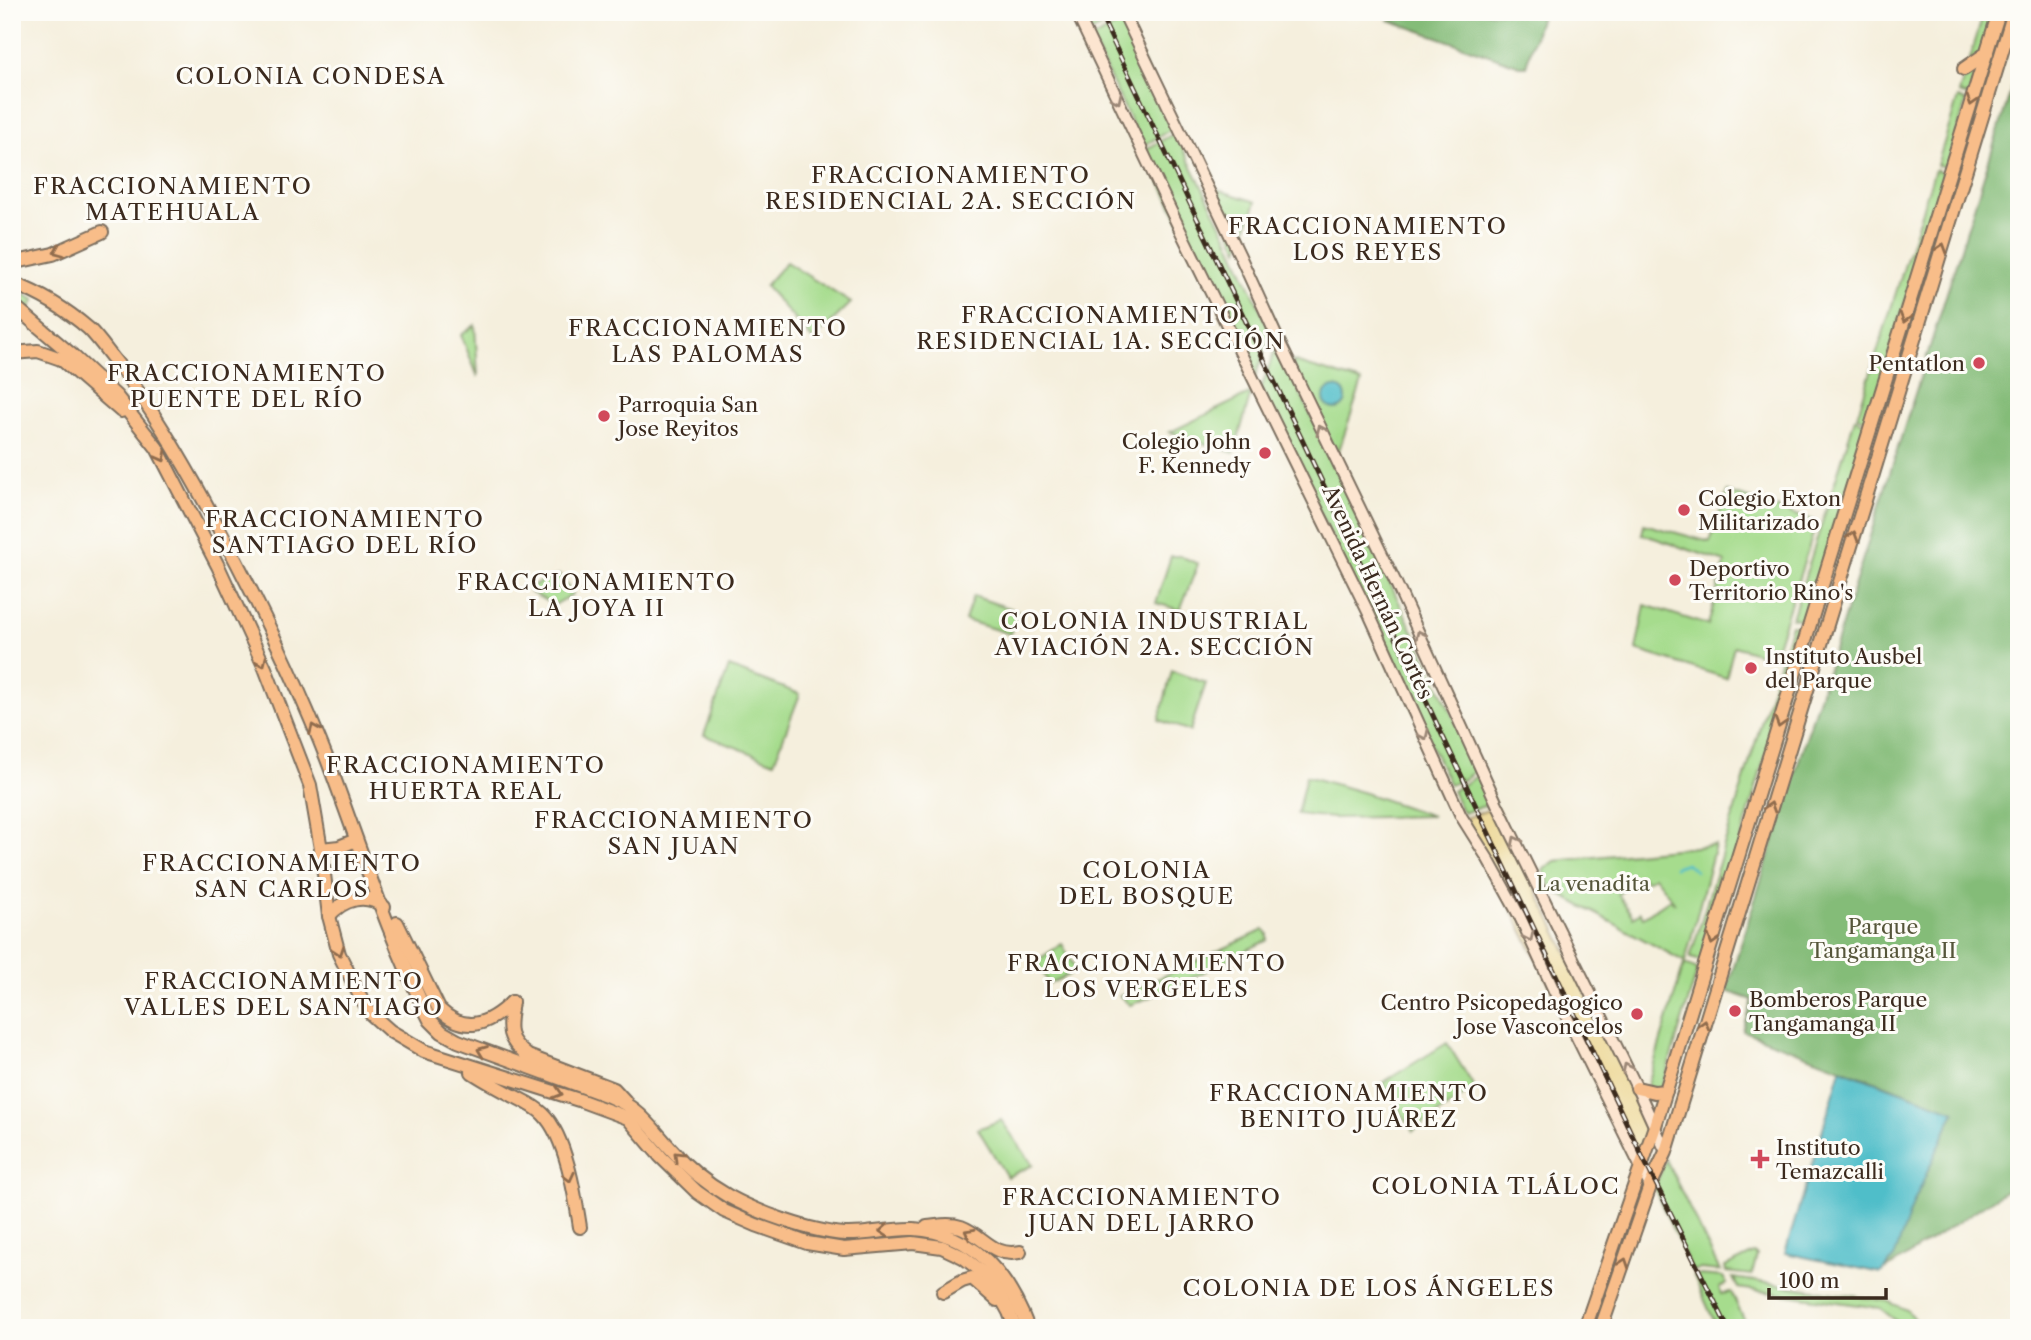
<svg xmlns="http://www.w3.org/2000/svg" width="2031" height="1340" font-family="'Libre Caslon Text',serif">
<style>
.green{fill:#a6dc8d;stroke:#708356;stroke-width:2;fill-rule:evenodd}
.forest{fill:#84bc78;stroke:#60734b;stroke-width:2}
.sand{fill:#eeda9e;stroke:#94825e;stroke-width:2}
.water{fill:#50bec9;stroke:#467474;stroke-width:2}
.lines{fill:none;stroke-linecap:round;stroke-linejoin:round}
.stream{stroke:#50bec9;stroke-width:2.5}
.secondary-casing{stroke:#7c6f61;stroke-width:14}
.primary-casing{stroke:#7c6f61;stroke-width:16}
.secondary{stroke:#fce5d0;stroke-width:10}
.primary{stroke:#f8bd89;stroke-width:12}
.rail-casing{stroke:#3b2a1e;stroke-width:5}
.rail{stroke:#fdfcf7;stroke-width:2.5;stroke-dasharray:8;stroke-linecap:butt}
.oneway{stroke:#9c8877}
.oneway2{stroke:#906c4e}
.poi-dot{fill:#d1495b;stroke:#fdfcf7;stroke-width:2.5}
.labels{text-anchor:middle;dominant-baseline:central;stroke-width:6;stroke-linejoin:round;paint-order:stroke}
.poi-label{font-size:21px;fill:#3b2a1e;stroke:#fdfcf7;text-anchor:start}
.street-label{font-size:21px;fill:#3b2a1e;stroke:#fdfcf7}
.park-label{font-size:21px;fill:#56563a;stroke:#fdfcf7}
.neighbourhood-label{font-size:23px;letter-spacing:2px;fill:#3b2a1e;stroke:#fdfcf7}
</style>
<rect width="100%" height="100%" fill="#fdfcf7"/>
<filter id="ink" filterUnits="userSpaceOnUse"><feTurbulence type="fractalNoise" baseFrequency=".0143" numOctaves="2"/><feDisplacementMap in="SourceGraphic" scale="14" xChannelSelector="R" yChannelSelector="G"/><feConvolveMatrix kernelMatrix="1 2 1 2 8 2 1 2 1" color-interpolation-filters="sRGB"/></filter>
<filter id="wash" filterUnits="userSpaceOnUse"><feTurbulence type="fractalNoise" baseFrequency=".00686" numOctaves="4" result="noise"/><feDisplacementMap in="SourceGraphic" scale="28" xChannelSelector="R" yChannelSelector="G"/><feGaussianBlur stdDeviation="1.57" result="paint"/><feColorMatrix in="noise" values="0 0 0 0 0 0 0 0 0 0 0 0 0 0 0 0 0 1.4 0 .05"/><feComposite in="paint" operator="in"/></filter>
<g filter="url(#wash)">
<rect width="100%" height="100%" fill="#f5efdd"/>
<g class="green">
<path d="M1079 12H1120L1121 16 1089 34Z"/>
<path d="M1984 12H1995L1982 52 1969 62Z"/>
<path d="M1124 22 1173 128 1143 146 1091 39Z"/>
<path d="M1980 61 1968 96 1959 93 1966 71Z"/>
<path d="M1958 98 1966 101 1947 167 1937 165Z"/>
<path d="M1175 133 1227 236 1271 333 1255 377 1145 150Z"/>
<path d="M1935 169 1944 173 1869 421 1857 416Z"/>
<path d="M1209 187 1256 202 1239 249Z"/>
<path d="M786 262 851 303 813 340 765 286Z"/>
<path d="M12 288 35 300 28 311 12 302Z"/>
<path d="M475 325 478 377 461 335Z"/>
<path d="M1277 344 1478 769 1464 779 1450 785 1261 389Z"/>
<path d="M1291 361 1362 382 1337 456Z"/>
<path d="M1251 393 1234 453 1170 432Z"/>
<path d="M1855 418 1867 426 1806 621 1792 618Z"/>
<path d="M1727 492 1817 522 1773 658 1734 646 1726 678 1636 650 1645 605 1708 625 1725 562 1642 534 1644 524 1710 542Z"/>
<path d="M1171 556H1181L1198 564 1180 610 1156 603Z"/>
<path d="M559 575 573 594 554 605 530 592 529 589 533 585Z"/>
<path d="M973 596 1018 611 1010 634 965 620Z"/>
<path d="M1791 625 1802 627 1706 962 1690 958Z"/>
<path d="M729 667 800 694 774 762 704 735Z"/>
<path d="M1172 671 1206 683 1190 731 1159 720Z"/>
<path d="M1481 774 1494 803 1463 813 1452 791Z"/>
<path d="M1306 776 1365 793 1432 816 1333 818 1297 814Z"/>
<path d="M1715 845 1685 962 1552 890 1543 870 1555 861ZM1654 876 1675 903 1670 899 1643 917 1640 912 1633 917 1618 894 1643 877 1646 881Z"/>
<path d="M1264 930 1268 934V940C1222 961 1178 988 1130 1005L1120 996Z"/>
<path d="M1062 944 1077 971 1049 984 1036 961Z"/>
<path d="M1684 964 1698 969 1661 1090 1647 1087Z"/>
<path d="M1447 1043 1475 1088 1413 1131 1382 1083Z"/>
<path d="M1001 1120 1033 1165 1007 1177 978 1129Z"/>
<path d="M1666 1160 1720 1271 1701 1269 1692 1271 1654 1188Z"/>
<path d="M1754 1253 1757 1255 1752 1275 1726 1272 1725 1267Z"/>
<path d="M1701 1275 1723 1277 1727 1284 1719 1288 1721 1294 1731 1292 1748 1328H1717L1694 1276Z"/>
<path d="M1733 1278 1887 1301 1907 1310 1921 1328H1905L1880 1308 1738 1288Z"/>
</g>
<g class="forest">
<path d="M1391 12H1542L1526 66H1520L1389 20Z"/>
<path d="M2019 65V1182L1887 1269 1914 1201 1955 1111 1743 1031 1753 1000 1726 991Z"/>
</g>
<path class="sand" d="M1496 807 1651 1125 1638 1157 1465 818Z"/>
<g class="water">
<circle cx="1335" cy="398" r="11"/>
<path d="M1841 1069 1955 1111 1914 1201 1894 1258 1881 1273 1785 1253Z"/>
</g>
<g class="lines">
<path class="stream" d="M1674 867 1686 863 1696 871"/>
</g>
</g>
<g filter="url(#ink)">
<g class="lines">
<g class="secondary-casing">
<g id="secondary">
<path d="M1076 12 1181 232 1370 616 1461 816 1488 859 1520 917 1556 995 1650 1186"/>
<path d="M1123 12 1240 256 1276 335 1396 583 1497 804 1637 1088 1666 1152"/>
</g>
</g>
<g class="primary-casing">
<g id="primary">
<path d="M1964 69 1987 53"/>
<path d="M12 263 53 254 102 232"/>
<path d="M12 283C41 294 66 309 89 329 99 339 107 351 116 362 147 401 172 443 196 486 245 575 290 665 327 759 360 846 388 937 430 1020L442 1032 458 1041 606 1095C614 1099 623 1102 630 1107 646 1118 658 1135 671 1149 687 1168 707 1184 728 1196 759 1213 811 1232 845 1234 868 1235 891 1228 914 1229 975 1233 1008 1275 1028 1328"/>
<path d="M12 304 72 355 116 396 157 448 218 566 265 668 310 785 321 849 329 916 339 954 359 994 371 1014 390 1031 424 1051 579 1100 628 1118 661 1157 697 1192 724 1211 756 1225 807 1243 844 1249 913 1243 942 1247 963 1257 985 1274 998 1292 1009 1312 1015 1328"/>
<path d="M12 353 38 351 61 359 121 411"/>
<path d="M321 849 339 847 356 840"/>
<path d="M329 916C343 899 366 892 384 907"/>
<path d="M397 923 439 1009C465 1034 488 1025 512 1002"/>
<path d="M512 1002C508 1028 505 1039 528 1056L614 1089 625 1101"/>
<path d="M472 1072C484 1080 497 1087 510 1094 521 1100 534 1105 543 1114 566 1137 575 1195 580 1227"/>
<path d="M1637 1088 1654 1092 1666 1091"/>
<path d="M927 1227C938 1226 949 1223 961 1227 983 1235 993 1258 1020 1252"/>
<path d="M943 1292 962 1281 972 1278 997 1300"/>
<path d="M1585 1328 1655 1126 1999 12"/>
<path d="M1601 1328 1650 1186 1666 1152 2014 12"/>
</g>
</g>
<use href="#secondary" class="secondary"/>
<use href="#primary" class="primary"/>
<g class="rail-casing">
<path id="rail" d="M1099 12 1643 1158 1728 1328"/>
</g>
<use href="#rail" class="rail"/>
</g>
<defs><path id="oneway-chevron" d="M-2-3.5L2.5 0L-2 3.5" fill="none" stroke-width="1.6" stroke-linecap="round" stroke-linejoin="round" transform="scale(1.75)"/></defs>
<g class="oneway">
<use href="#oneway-chevron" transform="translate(1117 99) rotate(64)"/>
<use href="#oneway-chevron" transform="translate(1321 430) rotate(-115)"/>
<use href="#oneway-chevron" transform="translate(1420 635) rotate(-115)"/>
<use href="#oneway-chevron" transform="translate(1424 735) rotate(65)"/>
<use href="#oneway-chevron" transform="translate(1516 841) rotate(-117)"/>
<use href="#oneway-chevron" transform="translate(1529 937) rotate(65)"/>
<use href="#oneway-chevron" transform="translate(1627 1068) rotate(-116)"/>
</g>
<g class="oneway2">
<use href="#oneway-chevron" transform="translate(1972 101) rotate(107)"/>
<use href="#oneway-chevron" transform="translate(1942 248) rotate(-73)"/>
<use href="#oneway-chevron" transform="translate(58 251) rotate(157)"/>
<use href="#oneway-chevron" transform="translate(1905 318) rotate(107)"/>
<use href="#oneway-chevron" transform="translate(162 457) rotate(62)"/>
<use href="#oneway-chevron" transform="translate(1853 536) rotate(-73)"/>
<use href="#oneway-chevron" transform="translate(262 662) rotate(66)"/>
<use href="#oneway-chevron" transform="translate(1780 723) rotate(107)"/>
<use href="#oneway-chevron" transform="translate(314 729) rotate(-113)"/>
<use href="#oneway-chevron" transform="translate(1770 807) rotate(-73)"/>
<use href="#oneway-chevron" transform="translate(1713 940) rotate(107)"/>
<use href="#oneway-chevron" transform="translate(339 951) rotate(71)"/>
<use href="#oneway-chevron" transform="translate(1704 1025) rotate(-74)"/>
<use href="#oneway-chevron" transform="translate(482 1051) rotate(-159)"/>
<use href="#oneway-chevron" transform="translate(558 1093) rotate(17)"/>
<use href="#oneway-chevron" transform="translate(678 1156) rotate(-135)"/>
<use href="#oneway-chevron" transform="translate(569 1177) rotate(77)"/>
<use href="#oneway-chevron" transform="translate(884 1231) rotate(176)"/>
<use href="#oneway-chevron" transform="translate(969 1233) rotate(-151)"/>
<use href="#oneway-chevron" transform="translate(1624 1263) rotate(-71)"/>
</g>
</g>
<g class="poi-dot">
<circle cx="1979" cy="363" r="7"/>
<circle cx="604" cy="416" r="7"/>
<circle cx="1265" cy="453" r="7"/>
<circle cx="1684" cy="510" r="7"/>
<circle cx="1675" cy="580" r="7"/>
<circle cx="1751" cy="668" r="7"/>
<circle cx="1735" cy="1011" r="7"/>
<circle cx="1637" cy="1014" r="7"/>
<path d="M1756.5 1148.5h7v7h7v7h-7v7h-7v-7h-7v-7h7z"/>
</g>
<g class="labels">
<g class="poi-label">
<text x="1965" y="363" text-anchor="end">Pentatlon</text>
<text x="618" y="404">Parroquia San<tspan x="618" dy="24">Jose Reyitos</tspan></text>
<text x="1251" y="441" text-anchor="end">Colegio John<tspan x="1251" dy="24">F. Kennedy</tspan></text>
<text x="1698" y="498">Colegio Exton<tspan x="1698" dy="24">Militarizado</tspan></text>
<text x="1689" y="568">Deportivo<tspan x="1689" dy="24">Territorio Rino's</tspan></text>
<text x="1765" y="656">Instituto Ausbel<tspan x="1765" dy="24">del Parque</tspan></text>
<text x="1749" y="999">Bomberos Parque<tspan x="1749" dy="24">Tangamanga II</tspan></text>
<text x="1623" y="1002" text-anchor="end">Centro Psicopedagogico<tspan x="1623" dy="24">Jose Vasconcelos</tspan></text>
<text x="1776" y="1147">Instituto<tspan x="1776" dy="24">Temazcalli</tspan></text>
</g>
<g class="street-label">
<text transform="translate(1378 592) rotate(65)">Avenida Hernán Cortés</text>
</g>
<g class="park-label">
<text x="1593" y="883">La venadita</text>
<text x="1883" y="926">Parque<tspan x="1883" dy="24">Tangamanga II</tspan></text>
</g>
<g class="neighbourhood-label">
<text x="311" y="76">COLONIA CONDESA</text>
<text x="951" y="175">FRACCIONAMIENTO<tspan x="951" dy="26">RESIDENCIAL 2A. SECCIÓN</tspan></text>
<text x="173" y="186">FRACCIONAMIENTO<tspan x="173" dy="26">MATEHUALA</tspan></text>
<text x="1368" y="226">FRACCIONAMIENTO<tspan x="1368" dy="26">LOS REYES</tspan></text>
<text x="1101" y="315">FRACCIONAMIENTO<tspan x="1101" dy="26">RESIDENCIAL 1A. SECCIÓN</tspan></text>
<text x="708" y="328">FRACCIONAMIENTO<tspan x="708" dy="26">LAS PALOMAS</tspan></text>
<text x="247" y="373">FRACCIONAMIENTO<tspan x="247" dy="26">PUENTE DEL RÍO</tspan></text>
<text x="345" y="519">FRACCIONAMIENTO<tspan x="345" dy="26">SANTIAGO DEL RÍO</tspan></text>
<text x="597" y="582">FRACCIONAMIENTO<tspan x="597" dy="26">LA JOYA II</tspan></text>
<text x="1155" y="621">COLONIA INDUSTRIAL<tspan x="1155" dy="26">AVIACIÓN 2A. SECCIÓN</tspan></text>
<text x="466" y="765">FRACCIONAMIENTO<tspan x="466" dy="26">HUERTA REAL</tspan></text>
<text x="674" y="820">FRACCIONAMIENTO<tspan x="674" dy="26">SAN JUAN</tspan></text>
<text x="282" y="863">FRACCIONAMIENTO<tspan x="282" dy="26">SAN CARLOS</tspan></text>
<text x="1147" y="870">COLONIA<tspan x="1147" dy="26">DEL BOSQUE</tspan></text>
<text x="1147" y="963">FRACCIONAMIENTO<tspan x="1147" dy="26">LOS VERGELES</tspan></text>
<text x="284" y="981">FRACCIONAMIENTO<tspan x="284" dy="26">VALLES DEL SANTIAGO</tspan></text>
<text x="1349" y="1093">FRACCIONAMIENTO<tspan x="1349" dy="26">BENITO JUÁREZ</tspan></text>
<text x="1496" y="1186">COLONIA TLÁLOC</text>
<text x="1142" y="1197">FRACCIONAMIENTO<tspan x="1142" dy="26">JUAN DEL JARRO</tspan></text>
<text x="1369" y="1288">COLONIA DE LOS ÁNGELES</text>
</g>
</g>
<rect width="2031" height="1340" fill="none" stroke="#fdfcf7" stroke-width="42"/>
<path d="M1769 1288v10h117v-10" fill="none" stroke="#3b2a1e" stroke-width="3.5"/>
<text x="1779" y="1288" font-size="21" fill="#3b2a1e" stroke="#fdfcf7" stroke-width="5" paint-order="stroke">100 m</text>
</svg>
